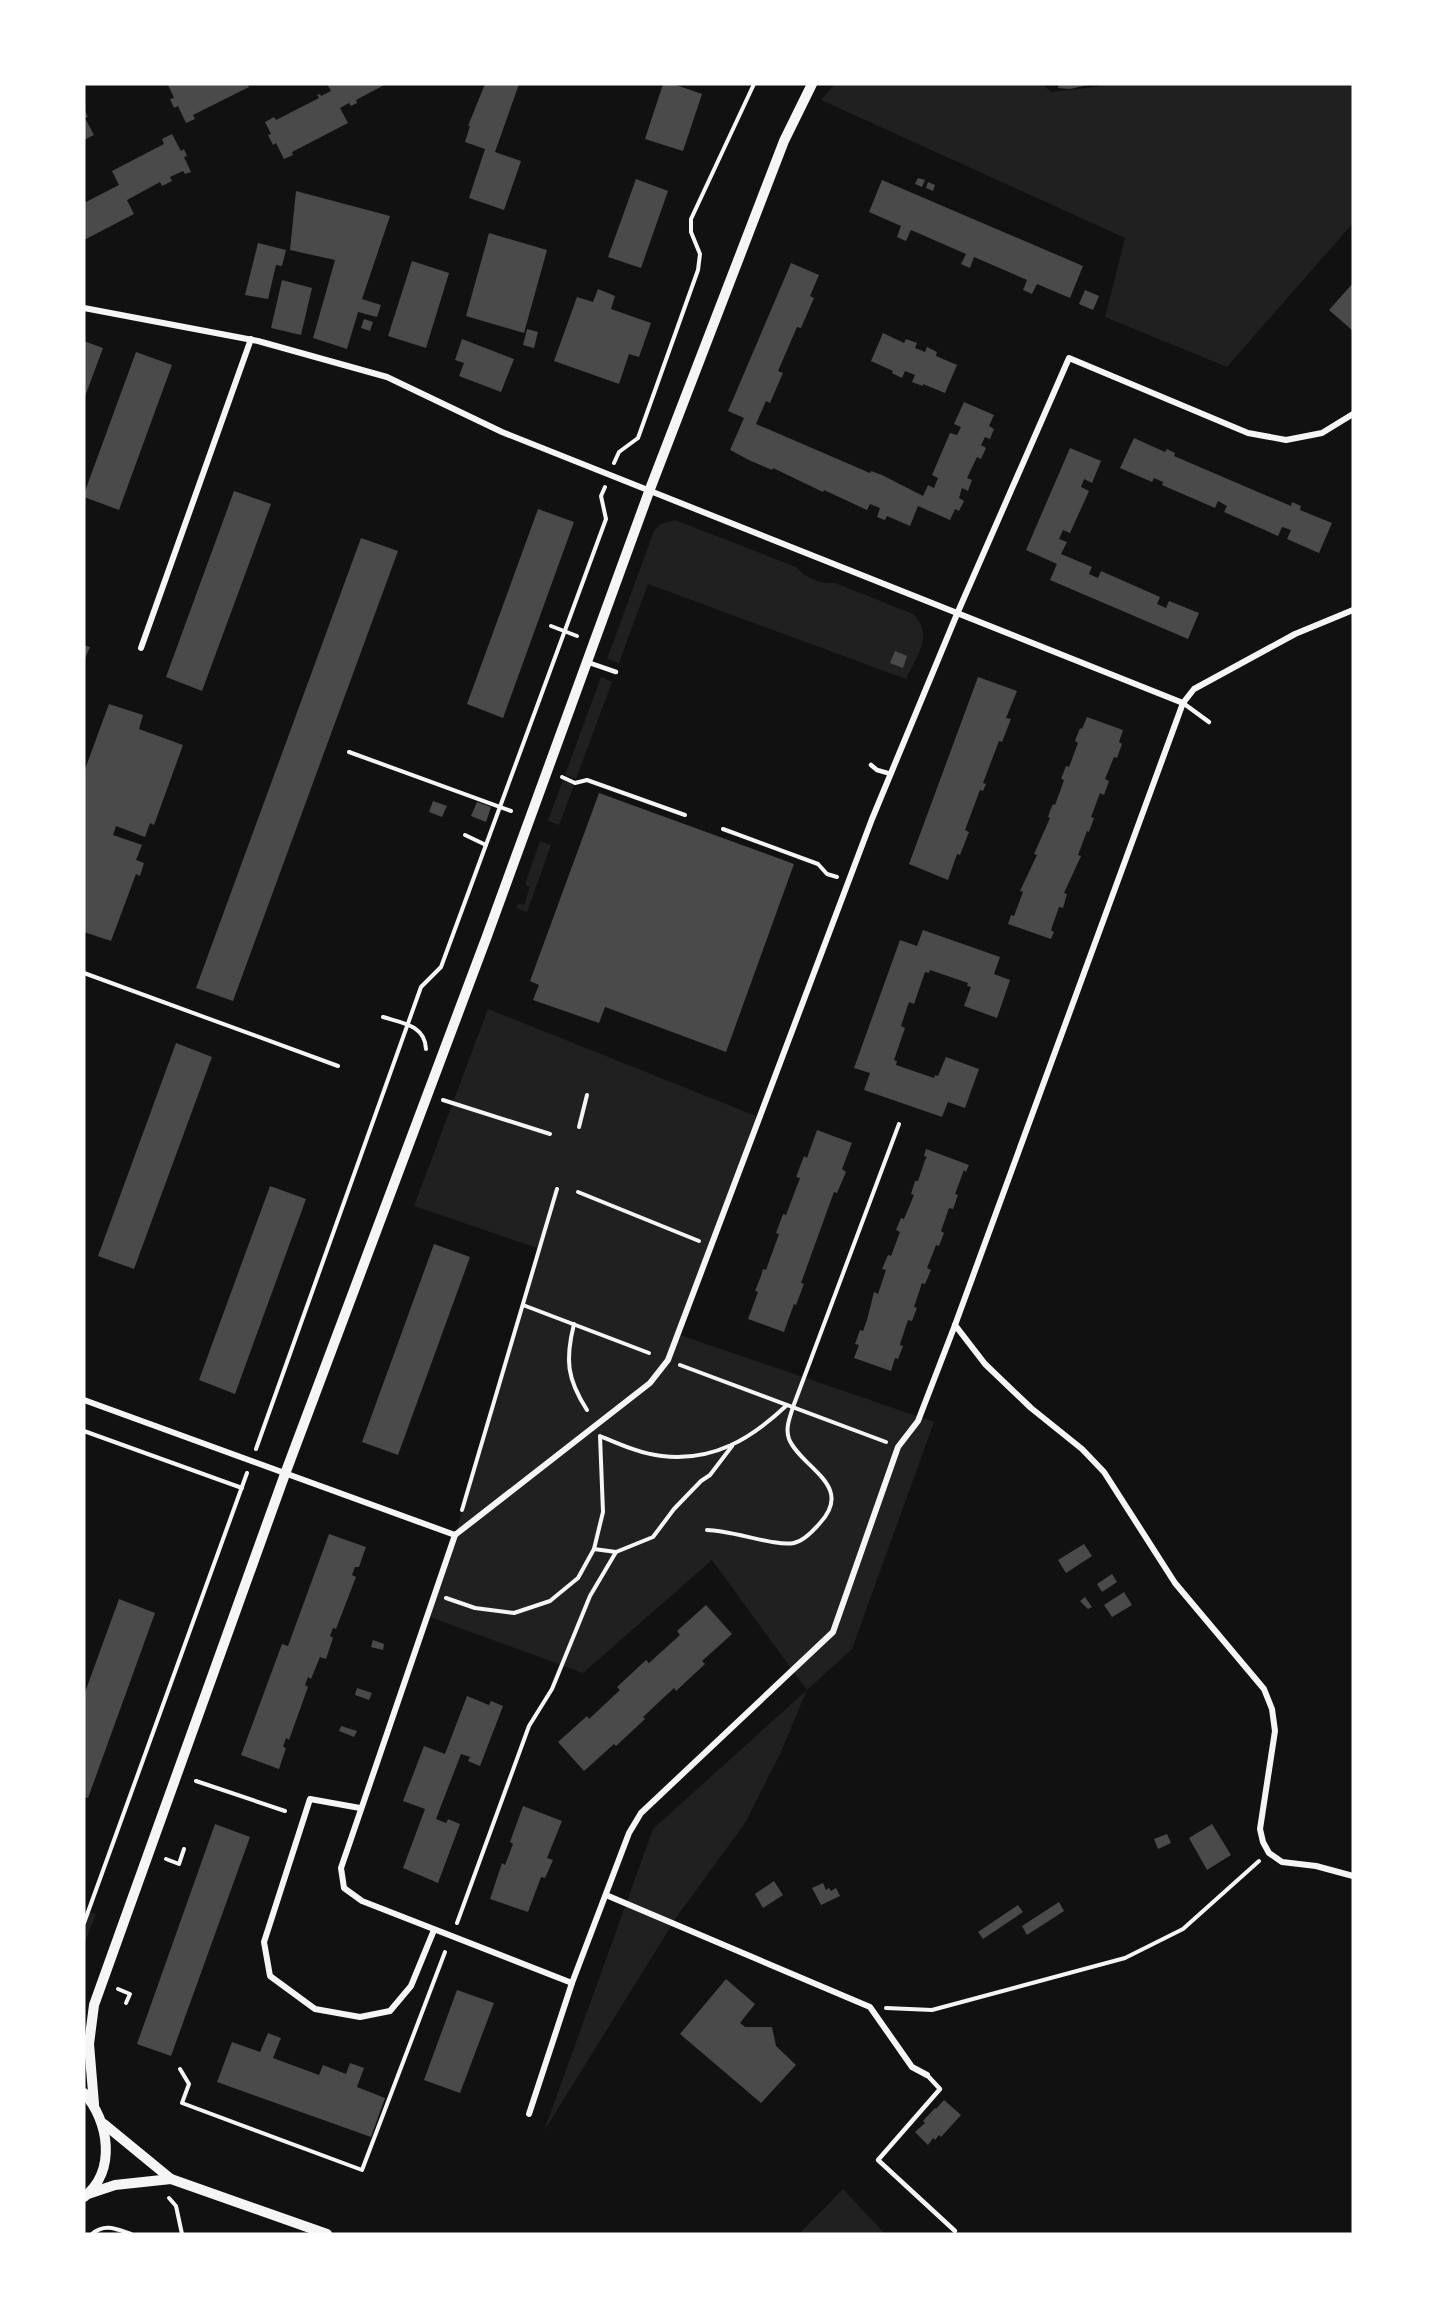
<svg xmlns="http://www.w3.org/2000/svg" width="1437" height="2318" font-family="Poppins,sans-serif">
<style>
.green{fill:#202020}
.building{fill:#4a4a4a}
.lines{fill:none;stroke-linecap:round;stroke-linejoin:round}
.path{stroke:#f5f5f5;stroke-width:4}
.service{stroke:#f5f5f5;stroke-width:4.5}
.minor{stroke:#f5f5f5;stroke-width:6}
.tertiary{stroke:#f5f5f5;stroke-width:10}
</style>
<rect width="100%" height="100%" fill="#111"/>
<g class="green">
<path d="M835 84H1042L1051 92 1096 87 1102 84H1353V223L1227 367 1105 317 1125 238 821 100Z"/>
<path d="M675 520 796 567C805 578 820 584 835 583L913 614C935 635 916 657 906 679L648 584 619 663 607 659 654 531 660 524Z"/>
<path d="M601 677 612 682 576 779 565 775Z"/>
<path d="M563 780 574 785 559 825 548 821Z"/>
<path d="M540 841 551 845 527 912 516 908 518 904 524 905 530 887 525 885Z"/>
<path d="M488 1009 761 1118 680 1335 934 1422 852 1649 807 1690 780 1754 745 1823 678 1915 544 2131 653 1829 807 1690 712 1560 583 1673 427 1616 455 1535 540 1249 414 1206Z"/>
<path d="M84 1910 96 1914 84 1944Z"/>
<path d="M843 2189 885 2234H799Z"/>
</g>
<g class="building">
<path d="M171 84H247L249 87 193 115 195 119 186 123 178 106 174 108 170 99 174 98 168 85Z"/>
<path d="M327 84H386L356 100 357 103 351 106 349 103 340 108 348 123 292 152 293 155 284 159 276 143 273 145 268 135 271 134 265 122 274 117 276 120 319 98 317 95 320 94 321 96 331 91Z"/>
<path d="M485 84H519L495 152 521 161 504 210 469 198 485 149 465 142 470 126H468Z"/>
<path d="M663 84H673L702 94 683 151 645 139Z"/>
<path d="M1059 84H1092L1070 89 1058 88Z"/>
<path d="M84 108 88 117 85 118 94 135 84 140Z"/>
<path d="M172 134 181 151 184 149 187 156 184 157 191 172 185 174 183 171 170 177 172 181 162 186 160 182 127 200 134 214 84 240V203L119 185 112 171 164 144 162 139Z"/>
<path d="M918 178 925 180 922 187 915 184Z"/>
<path d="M636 179 668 191 641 268 608 257Z"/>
<path d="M882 180 1083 266 1070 298 1037 284 1032 294 1023 290 1027 280 974 257 970 268 961 264 966 254 911 230 906 241 897 237 901 226 869 212Z"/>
<path d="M928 182 935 185 933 191 926 188Z"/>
<path d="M296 191 390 216 362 299 381 305 377 317 358 312 347 349 313 338 335 260 290 250Z"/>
<path d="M489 233 547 250 524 333 466 316Z"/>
<path d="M258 243 286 250 282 266 276 265 268 299 245 295Z"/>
<path d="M412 261 449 273 426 348 388 336Z"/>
<path d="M791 263 819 275 810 296 814 298 801 328 797 327 778 371 783 373 770 403 766 401 756 424 870 473 871 471 882 475 923 496 928 485 934 488 938 478 932 475 950 433 957 435 961 427 954 424 964 402 994 415 989 426 994 429 990 439 985 437 981 445 986 448 981 459 977 457 967 478 972 480 968 491 962 488 959 498 964 501 959 511 955 509 950 520 918 506 910 526 887 516 885 520 877 517 880 508 870 504 867 510 824 490 823 492 773 468 772 470 751 461 730 450 744 418 728 411Z"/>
<path d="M282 280 312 288 301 335 271 328Z"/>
<path d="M1353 283V331L1329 310Z"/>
<path d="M598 289 615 296 611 309 651 323 639 357 629 354 619 384 554 361 577 297 593 302Z"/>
<path d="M1085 290 1099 296 1093 310 1079 304Z"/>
<path d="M364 319 373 322 370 331 361 328Z"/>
<path d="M527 329 538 332 534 348 523 345Z"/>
<path d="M883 333 904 343 906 339 917 343 915 348 925 352 927 347 937 352 936 356 957 365 945 393 923 384V386L912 382 915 375 905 371 902 378 892 373 893 371 871 361Z"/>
<path d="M462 339 514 359 501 392 459 376 464 363 455 360Z"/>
<path d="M84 341 103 348 84 399Z"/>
<path d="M136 352 172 365 119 510 84 497V494Z"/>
<path d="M1134 438 1165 452 1167 449 1175 453 1174 456 1291 506 1292 502 1301 506 1300 510 1332 523 1319 553 1287 539 1291 530 1282 527 1278 536 1224 512 1227 506 1218 501 1215 508 1162 485 1163 482 1154 478 1152 482 1120 468Z"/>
<path d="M1070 448 1101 461 1092 483 1084 479 1081 487 1089 491 1070 533 1063 530 1059 539 1067 542 1061 554 1092 567 1089 574 1098 578 1101 571 1160 597 1157 604 1166 608 1169 601 1199 613 1188 639 1050 580 1057 564 1026 550Z"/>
<path d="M234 491 271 504 202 691 166 677Z"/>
<path d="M538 509 574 522 503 718 467 704Z"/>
<path d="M361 538 398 551 233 1001 196 988Z"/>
<path d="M84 645 90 647 84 661Z"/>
<path d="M895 651 907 656 903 668 890 663Z"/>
<path d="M978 677 1017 691 1006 718 1011 719 1002 742 999 741 983 783 986 784 983 791 980 790 965 830 969 832 960 855 957 854 948 880 909 864Z"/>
<path d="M109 704 143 715 139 729 183 745 154 825 150 823 145 837 116 826 113 835 142 845 136 860 144 863 140 876 136 874 111 941 84 932V772Z"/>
<path d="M1087 717 1123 730 1119 742 1122 744 1117 758 1114 757 1105 779 1109 781 1104 795 1100 793 1091 817 1094 818 1089 832 1087 831 1078 855 1081 856 1064 893 1067 894 1063 908 1059 907 1051 930 1054 932 1051 939 1008 924 1011 915 1014 916 1023 892 1020 891 1037 855 1034 854 1050 818 1048 817 1050 811 1053 804 1055 805 1059 794 1064 780 1061 779 1066 766 1069 767 1078 743 1075 741 1076 738 1080 728 1082 729Z"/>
<path d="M599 793 794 864 726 1052 605 1007 599 1023 533 1000 539 985 530 981Z"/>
<path d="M433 801 447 806 442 817 429 812Z"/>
<path d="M477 802 491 807 486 822 471 816Z"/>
<path d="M923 930 1000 957 994 974 1010 980 997 1018 964 1006 971 987 967 986 968 983 930 970 929 973 925 972 914 1004 909 1002 901 1026 905 1028 894 1060 897 1061 896 1065 934 1078 935 1075 938 1076 946 1057 979 1069 965 1108 948 1102 942 1117 864 1090 870 1073 854 1068 900 940 917 946Z"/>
<path d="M176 1043 212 1057 134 1269 98 1256Z"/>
<path d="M817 1130 852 1143 842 1169 846 1172 837 1193 834 1192 801 1283 804 1284 796 1305 794 1304 784 1332 748 1319 758 1292 755 1291 761 1276 763 1269 766 1270 779 1234 776 1233 783 1214 786 1215 800 1178 796 1177 804 1156 807 1158Z"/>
<path d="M926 1149 969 1165 966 1172 964 1170 955 1194 958 1195 953 1209 949 1208 941 1231 944 1233 939 1246 936 1245 927 1268 931 1270 925 1284 922 1283 914 1307 917 1308 912 1321 908 1320 901 1341 900 1345 903 1346 898 1359 895 1358 891 1371 854 1358 859 1345 855 1344 860 1330 863 1331 867 1320 874 1292 878 1294 886 1270 882 1269 888 1255 891 1256 900 1232 896 1230 901 1218 904 1219 914 1195 911 1194 915 1181H918L925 1160 927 1157 924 1156Z"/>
<path d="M270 1186 306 1199 235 1394 199 1380Z"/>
<path d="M434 1244 470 1257 398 1455 362 1442Z"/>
<path d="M329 1534 366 1547 359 1567H355L352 1575 356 1577 336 1629 333 1628 330 1636 333 1638 326 1659 320 1657 311 1679 308 1677 305 1685 308 1687 289 1740 286 1738 283 1747 286 1748 279 1769 241 1755 282 1644 288 1646Z"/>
<path d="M1084 1544 1092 1556 1066 1573 1058 1560Z"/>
<path d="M1112 1574 1117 1582 1102 1592 1097 1584Z"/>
<path d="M1124 1592 1132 1605 1112 1617 1104 1605Z"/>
<path d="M1085 1597 1092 1607 1088 1609 1080 1601Z"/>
<path d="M119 1599 155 1613 88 1798 84 1797V1695Z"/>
<path d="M706 1605 732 1634 702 1661 705 1664 676 1691 674 1688 643 1717 645 1719 616 1746 614 1744 584 1771 558 1742 587 1716 589 1719 620 1690 617 1687 646 1660 649 1663 680 1635 677 1631Z"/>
<path d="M373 1640 384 1644 383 1650 371 1647Z"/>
<path d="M357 1688 372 1693 369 1700 355 1695Z"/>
<path d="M467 1696 489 1705 491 1701 503 1706 480 1766 468 1761 470 1757 461 1754 436 1819 446 1823 448 1819 460 1824 438 1883 403 1868 425 1809 403 1801 424 1746 445 1754Z"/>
<path d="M341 1726 357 1731 354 1737 339 1731Z"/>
<path d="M523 1806 562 1821 547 1858 553 1860 545 1878 541 1877 528 1912 490 1899 502 1863 505 1865 513 1844 510 1842Z"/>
<path d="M215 1824 250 1837 171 2056 137 2044Z"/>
<path d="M1212 1824 1231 1855 1207 1870 1189 1838Z"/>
<path d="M1167 1834 1171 1843 1158 1849 1154 1839Z"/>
<path d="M774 1881 783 1895 763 1908 755 1894Z"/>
<path d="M823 1883 826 1890 829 1888 831 1891 836 1888 840 1896 821 1905 812 1888Z"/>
<path d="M1059 1902 1064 1911 1027 1935 1022 1926Z"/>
<path d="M1018 1905 1023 1912 983 1939 978 1932Z"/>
<path d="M726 1979 755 2004 740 2023 745 2027H772L776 2046 796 2065 761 2103 680 2034Z"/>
<path d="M457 1990 494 2003 460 2093 424 2080Z"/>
<path d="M268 2033 281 2038 273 2058 319 2075 323 2065 346 2074 350 2063 364 2068 357 2087 385 2098 371 2137 217 2082 232 2042 260 2052Z"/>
<path d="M944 2100 961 2115 941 2137 939 2135 935 2140 933 2138 928 2145 915 2132 925 2123 923 2121 935 2108 936 2109Z"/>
</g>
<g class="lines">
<g class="path">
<path d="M614 463 619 452 638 438 698 270 700 254 691 232V219L754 84"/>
<path d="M551 626 577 636"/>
<path d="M349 752 511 811"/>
<path d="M562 777 575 783 587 780 685 815"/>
<path d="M723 829 818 864 827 874 837 877"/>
<path d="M465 835 486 845"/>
<path d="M84 973 338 1066"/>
<path d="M383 1017C402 1023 425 1025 426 1049"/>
<path d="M443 1100 550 1134"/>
<path d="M579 1127 587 1095"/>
<path d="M578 1192 699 1241"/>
<path d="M523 1305 649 1353"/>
<path d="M574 1324C565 1360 567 1379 587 1410"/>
<path d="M680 1365 886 1442"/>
<path d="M84 1431 242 1488"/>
<path d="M256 1449 421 987 441 967 606 519 601 496 605 487"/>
<path d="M462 1510 557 1189"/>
<path d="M707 1530C731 1530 776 1547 794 1543 804 1541 814 1530 820 1523 855 1485 801 1468 789 1439 785 1428 790 1417 793 1407L899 1124"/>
<path d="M594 1549 616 1552 653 1537 674 1509 701 1481 710 1475 732 1446"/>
<path d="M446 1598 475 1608 514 1613 550 1601 578 1578 594 1549 603 1512 600 1436C619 1444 641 1454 662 1456 713 1462 751 1439 787 1405"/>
<path d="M196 1781 285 1811"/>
<path d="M166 1859 179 1864 184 1849"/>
<path d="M84 1923 247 1473"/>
<path d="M457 1923 529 1726 552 1689 590 1596 616 1552"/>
<path d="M118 1989 130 1994 126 2003"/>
<path d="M886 2008 932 2010 1125 1958 1183 1929 1259 1861"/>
<path d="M180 2069 189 2084 182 2103 362 2170 445 1952"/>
<path d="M169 2198 176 2206 182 2234"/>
<path d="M92 2234C105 2223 116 2229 131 2234"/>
</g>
<g class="service">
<path d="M587 662 616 672"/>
<path d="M1183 703 1209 722"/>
<path d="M871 765 877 770 891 774"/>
<path d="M927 2075 940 2089 878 2160 955 2231"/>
</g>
<g class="minor">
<path d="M84 308 258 341 387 377 502 432 1183 703"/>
<path d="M141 648 251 339"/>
<path d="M955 1325 985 1364 1031 1408 1082 1449 1104 1472 1175 1583 1264 1689 1272 1709 1275 1731 1260 1829 1263 1842 1269 1853 1282 1862 1316 1866 1353 1876"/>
<path d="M84 1400 455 1535 650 1383 668 1360 872 819 957 614 1069 358 1248 433 1286 440 1322 433 1353 414"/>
<path d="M455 1535 341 1868 344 1888 362 1901 572 1983"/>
<path d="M360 1808 310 1799 264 1942 270 1976 315 2009 360 2017 390 2011 411 1986 434 1930"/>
<path d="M606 1895 870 2007 912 2067 927 2075"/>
<path d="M529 2114 572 1983 629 1833 641 1813 833 1632 898 1447 918 1421 955 1325 1183 703 1194 689 1295 634 1353 610"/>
</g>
<g class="tertiary">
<path d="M84 2093C109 2121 117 2171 84 2197"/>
<path d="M94 2104 89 2044 94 2005 163 1813 285 1474 487 936 650 489 784 141 812 84"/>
<path d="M104 2124 171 2179 327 2234"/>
<path d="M88 2194 115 2185 171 2179"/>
</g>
</g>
<rect width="1437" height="2318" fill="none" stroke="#ffffff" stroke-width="171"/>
</svg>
